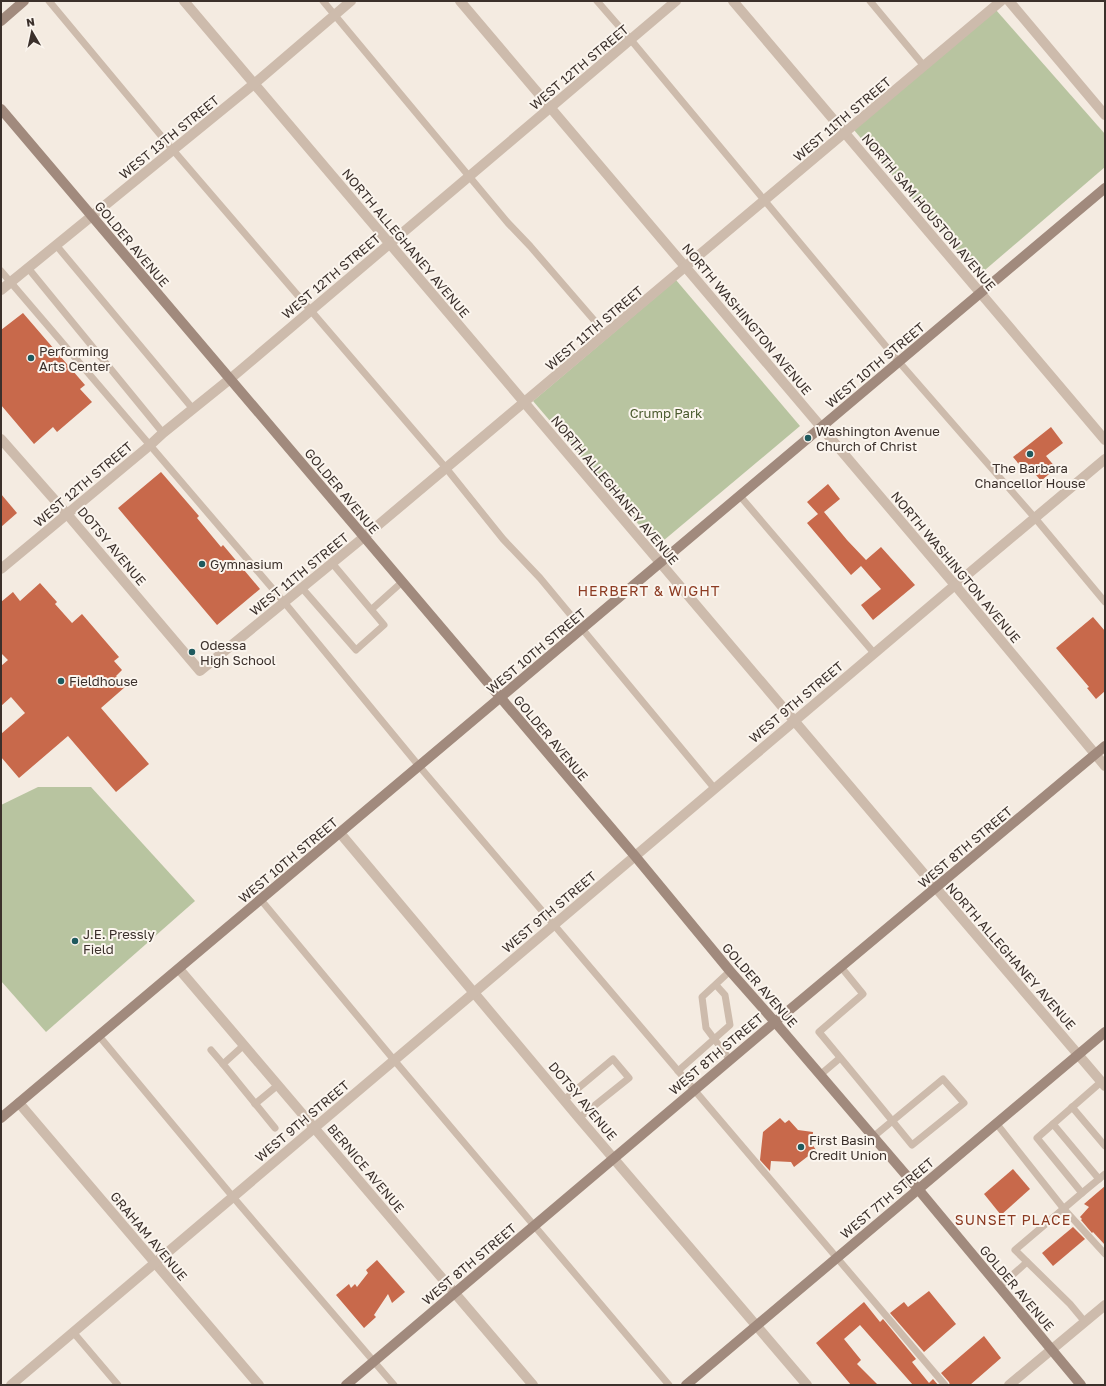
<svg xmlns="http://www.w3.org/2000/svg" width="1106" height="1386" font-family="'Golos Text',sans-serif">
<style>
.green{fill:#b8c4a0}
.building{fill:#c8694b}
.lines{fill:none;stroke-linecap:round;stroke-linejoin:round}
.lane{stroke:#cdbbac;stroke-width:7}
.street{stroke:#cdbbac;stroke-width:10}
.secondary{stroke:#a18a7d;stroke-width:10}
.poi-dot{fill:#1f5a5e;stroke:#fbf5ee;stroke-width:1.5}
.labels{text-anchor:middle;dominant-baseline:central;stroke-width:4;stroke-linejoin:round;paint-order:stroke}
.street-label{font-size:13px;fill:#3b302b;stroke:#fbf5ee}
.poi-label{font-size:13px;fill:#3b302b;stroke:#fbf5ee;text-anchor:start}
.park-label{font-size:13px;fill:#4a5a2e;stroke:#fbf5ee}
.neighbourhood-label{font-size:14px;letter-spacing:1px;fill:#8c3b22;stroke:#fbf5ee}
</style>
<rect width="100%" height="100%" fill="#f4ebe1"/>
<g class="green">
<path d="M996 10 1105 134V167L978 276 854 130Z"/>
<path d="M676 280 800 426 657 546 533 401Z"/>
<path d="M38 787H91L195 901 46 1032 1 981V805Z"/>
</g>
<g class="building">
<path d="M23 313 85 385 80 389 92 402 57 432 53 427 34 444 1 405V330Z"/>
<path d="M1051 427 1063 443 1046 456 1056 468 1041 481 1032 470 1027 474 1013 457Z"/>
<path d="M161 472 199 516 197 518 221 547 223 545 260 589 217 625 118 508Z"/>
<path d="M828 484 840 499 824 512 847 540 866 560 881 547 915 585 873 620 861 605 881 589 861 566 851 575 807 523 818 514 807 502Z"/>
<path d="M1 494 17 513 1 527Z"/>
<path d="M40 583 57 602 55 604 72 623 82 614 119 657 114 661 122 670 116 676 125 687 101 708 149 764 116 792 68 736 19 778 1 757V734L25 713 11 697 1 706V666L8 660 1 653V602L13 592 20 601Z"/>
<path d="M1093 617 1105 631V691L1096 699 1087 688 1089 687 1056 648Z"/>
<path d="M780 1118 785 1123 789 1120 798 1130 813 1132 812 1144 816 1150 794 1167 791 1162 771 1161 770 1171 760 1160 763 1132Z"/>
<path d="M1013 1169 1030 1189 1001 1215 984 1194Z"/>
<path d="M1105 1186V1245L1093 1232 1092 1233 1081 1220 1082 1219 1080 1217 1089 1207 1084 1204Z"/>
<path d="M1073 1227 1085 1239 1053 1266 1042 1253Z"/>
<path d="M377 1260 405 1292 392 1303 388 1294 374 1315 376 1317 364 1328 336 1295 349 1284 351 1288 355 1284 357 1287 368 1273 366 1270Z"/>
<path d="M929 1291 956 1324 924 1352 890 1313 904 1302 908 1307Z"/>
<path d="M864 1302 880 1322 883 1319 916 1359 912 1362 929 1383 933 1379 938 1385H913L860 1325 844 1339 861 1360 857 1364 878 1385H851L816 1343Z"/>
<path d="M984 1336 1001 1358 970 1385H950L949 1382 941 1373Z"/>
</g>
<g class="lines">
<g class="lane">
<path d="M49 1 173 150 446 468 503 539 540 578 715 789"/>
<path d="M323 1 508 223 530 246 606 334"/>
<path d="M597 1 631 40 899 362 1035 518 1105 602"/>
<path d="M870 1 924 66"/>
<path d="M56 245 193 409"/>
<path d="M28 268 163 433"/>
<path d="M1 271 284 602 419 766 945 1385"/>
<path d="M740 496 874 653"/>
<path d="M302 588 356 650 384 625 332 563"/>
<path d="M372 609 402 582"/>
<path d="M261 900 394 1060 669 1385"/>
<path d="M841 967 863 994 819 1032C850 1069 881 1107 912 1145L964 1103 943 1079 873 1137"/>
<path d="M730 971 702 997 706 1028 730 1060"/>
<path d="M99 1036 233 1197 394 1385"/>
<path d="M244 1045 223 1064 275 1128"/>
<path d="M211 1050 223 1064"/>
<path d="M678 1071 730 1025 725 995 716 985"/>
<path d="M820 1075 840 1058"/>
<path d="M1101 1082 1037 1138 1082 1193 1105 1174"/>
<path d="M564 1100 613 1059 629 1078 579 1118"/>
<path d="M255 1104 278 1085"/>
<path d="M1072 1107 1105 1146"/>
<path d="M996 1123 1064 1209 1105 1254"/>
<path d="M1053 1124 1099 1179"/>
<path d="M1082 1193 1015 1250 1070 1304 1085 1322"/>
<path d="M999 1287 1027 1262"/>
<path d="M73 1332 118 1385"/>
</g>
<g class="street">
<path d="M184 1 936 888 1105 1086"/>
<path d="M460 1 955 585 1105 766"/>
<path d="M733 1 1105 440"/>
<path d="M1009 1 1105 115"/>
<path d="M1 290 254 84 351 1"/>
<path d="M1 439 67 514 200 671 364 537 1001 1"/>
<path d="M1 569 149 446 163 433 230 379 676 1"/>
<path d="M340 833 579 1118 807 1385"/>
<path d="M179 969 533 1385"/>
<path d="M19 1103 259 1385"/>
<path d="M11 1385 955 585 1105 459"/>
<path d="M1009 1385 1105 1305"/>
</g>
<g class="secondary">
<path d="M1 21 24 1"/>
<path d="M1 109 635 856 730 971 775 1022 918 1189 1081 1385"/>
<path d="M1 1118 1105 188"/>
<path d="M346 1385 775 1022 1105 746"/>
<path d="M686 1385 1105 1032"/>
</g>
</g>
<g class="poi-dot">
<circle cx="31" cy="358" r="4"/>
<circle cx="808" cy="438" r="4"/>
<circle cx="1030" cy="454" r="4"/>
<circle cx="202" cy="564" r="4"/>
<circle cx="192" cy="652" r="4"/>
<circle cx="61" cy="681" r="4"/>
<circle cx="75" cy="941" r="4"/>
<circle cx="801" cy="1147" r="4"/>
</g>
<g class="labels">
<g class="street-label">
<text transform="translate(579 67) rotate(-40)">WEST 12TH STREET</text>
<text transform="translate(842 119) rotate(-40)">WEST 11TH STREET</text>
<text transform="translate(169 137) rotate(-39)">WEST 13TH STREET</text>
<text transform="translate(929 212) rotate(50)">NORTH SAM HOUSTON AVENUE</text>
<text transform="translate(406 243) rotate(50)">NORTH ALLEGHANEY AVENUE</text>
<text transform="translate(132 244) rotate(50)">GOLDER AVENUE</text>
<text transform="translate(331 276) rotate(-40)">WEST 12TH STREET</text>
<text transform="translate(747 319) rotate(50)">NORTH WASHINGTON AVENUE</text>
<text transform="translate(594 328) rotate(-40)">WEST 11TH STREET</text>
<text transform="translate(875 365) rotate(-40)">WEST 10TH STREET</text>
<text transform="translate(83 484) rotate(-40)">WEST 12TH STREET</text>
<text transform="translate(615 490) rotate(50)">NORTH ALLEGHANEY AVENUE</text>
<text transform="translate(342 491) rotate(50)">GOLDER AVENUE</text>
<text transform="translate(112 546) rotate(50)">DOTSY AVENUE</text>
<text transform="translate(956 567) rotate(50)">NORTH WASHINGTON AVENUE</text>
<text transform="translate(299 574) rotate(-39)">WEST 11TH STREET</text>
<text transform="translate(536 651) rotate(-40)">WEST 10TH STREET</text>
<text transform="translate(796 702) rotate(-40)">WEST 9TH STREET</text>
<text transform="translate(551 738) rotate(50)">GOLDER AVENUE</text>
<text transform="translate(965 847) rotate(-40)">WEST 8TH STREET</text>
<text transform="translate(288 860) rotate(-40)">WEST 10TH STREET</text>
<text transform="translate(549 912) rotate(-40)">WEST 9TH STREET</text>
<text transform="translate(1011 956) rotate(49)">NORTH ALLEGHANEY AVENUE</text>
<text transform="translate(760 985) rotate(49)">GOLDER AVENUE</text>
<text transform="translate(716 1054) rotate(-40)">WEST 8TH STREET</text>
<text transform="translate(583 1101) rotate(50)">DOTSY AVENUE</text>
<text transform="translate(302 1121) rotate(-40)">WEST 9TH STREET</text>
<text transform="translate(366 1168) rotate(50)">BERNICE AVENUE</text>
<text transform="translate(887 1198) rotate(-40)">WEST 7TH STREET</text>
<text transform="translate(149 1236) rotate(50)">GRAHAM AVENUE</text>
<text transform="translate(469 1264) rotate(-40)">WEST 8TH STREET</text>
<text transform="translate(1017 1288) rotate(50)">GOLDER AVENUE</text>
</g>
<g class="poi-label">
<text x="39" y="351">Performing<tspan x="39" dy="15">Arts Center</tspan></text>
<text x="816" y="431">Washington Avenue<tspan x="816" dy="15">Church of Christ</tspan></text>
<text x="1030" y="468" text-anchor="middle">The Barbara<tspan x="1030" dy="15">Chancellor House</tspan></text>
<text x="210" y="564">Gymnasium</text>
<text x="200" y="645">Odessa<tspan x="200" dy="15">High School</tspan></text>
<text x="69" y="681">Fieldhouse</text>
<text x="83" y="934">J.E. Pressly<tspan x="83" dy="15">Field</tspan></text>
<text x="809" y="1140">First Basin<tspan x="809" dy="15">Credit Union</tspan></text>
</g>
<g class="park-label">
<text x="666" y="413">Crump Park</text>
</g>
<g class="neighbourhood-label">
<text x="649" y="590">HERBERT &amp; WIGHT</text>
<text x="1013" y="1219">SUNSET PLACE</text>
</g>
</g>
<rect width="1106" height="1386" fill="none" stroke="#3b302b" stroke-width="4"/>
<g transform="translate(32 32) rotate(351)" stroke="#fbf5ee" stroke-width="3" paint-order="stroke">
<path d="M0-3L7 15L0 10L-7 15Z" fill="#3b302b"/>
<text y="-6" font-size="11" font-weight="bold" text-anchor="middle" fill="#3b302b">N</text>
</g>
</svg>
